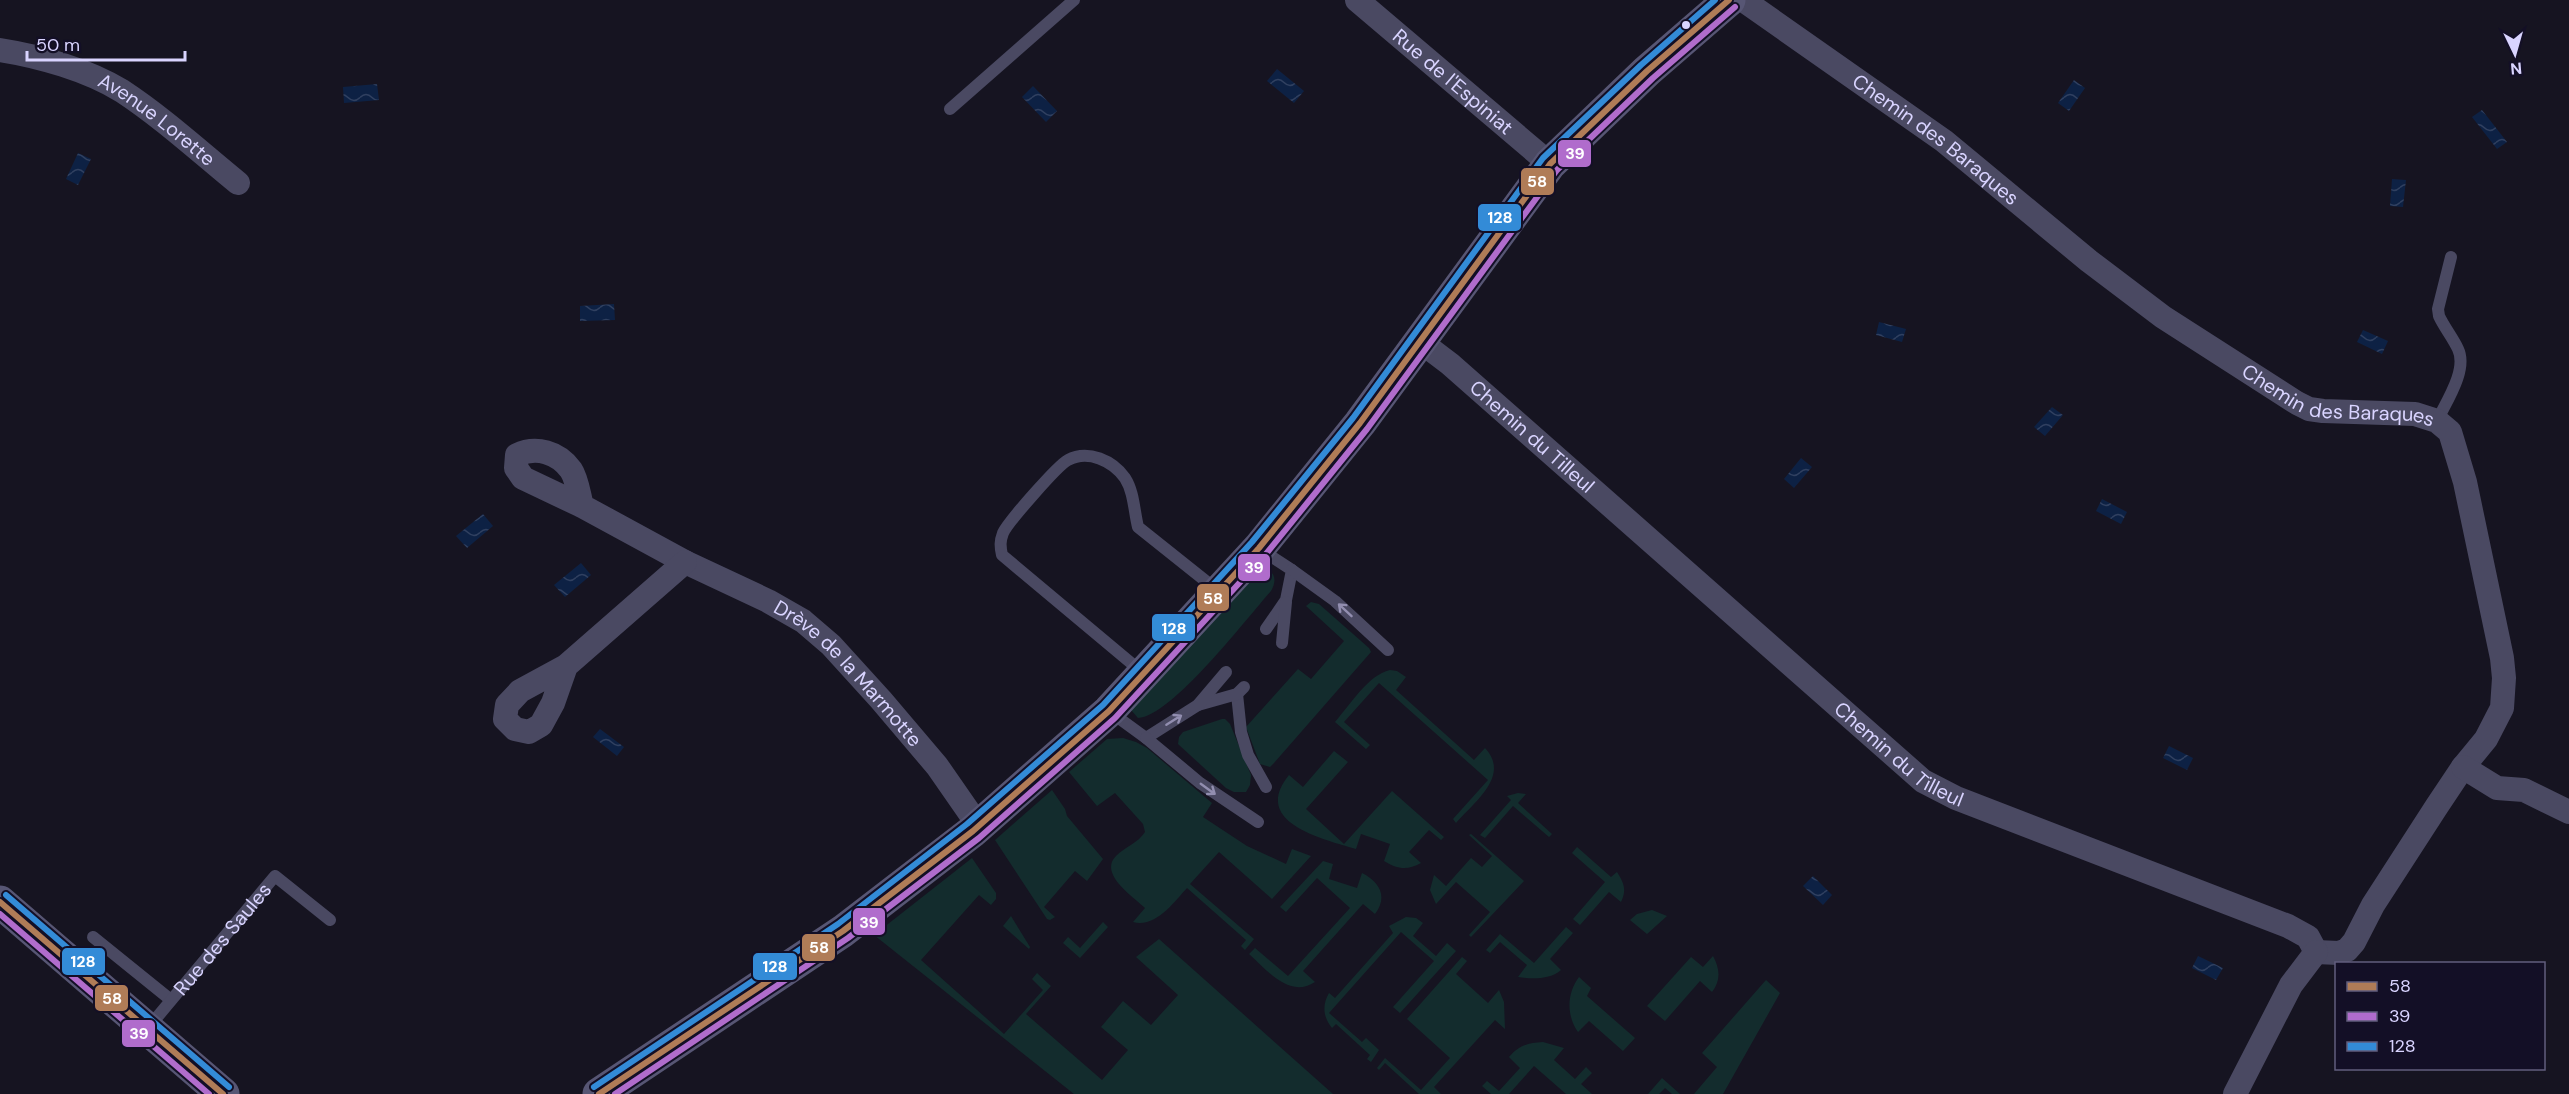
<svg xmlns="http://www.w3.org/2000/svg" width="2569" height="1094" font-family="'DM Sans',sans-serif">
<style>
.grass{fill:#132c2d}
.water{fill:url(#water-waves)}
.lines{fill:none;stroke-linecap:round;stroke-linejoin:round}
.lane{stroke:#4a4962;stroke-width:12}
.street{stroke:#4a4962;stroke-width:24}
.secondary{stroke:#575674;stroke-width:33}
.bus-1-casing{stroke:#130f26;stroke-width:10}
.bus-2-casing{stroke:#130f26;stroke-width:10}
.bus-3-casing{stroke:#130f26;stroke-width:10}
.bus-1{stroke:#b07c57;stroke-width:6}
.bus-2{stroke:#b06ccc;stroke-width:6}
.bus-3{stroke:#338bd7;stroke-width:6}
.oneway{stroke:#928eb0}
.bus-dot{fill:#d9d4ff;stroke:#130f26;stroke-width:2}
.labels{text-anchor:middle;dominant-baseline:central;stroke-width:5;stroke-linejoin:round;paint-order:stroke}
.street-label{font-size:20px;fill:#d9d4ff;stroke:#130f26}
.line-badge{stroke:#130f26;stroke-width:2}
.badge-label{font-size:16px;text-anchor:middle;font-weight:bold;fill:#fff}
</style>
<defs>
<pattern id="water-waves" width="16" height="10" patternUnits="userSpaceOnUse" patternTransform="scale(1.5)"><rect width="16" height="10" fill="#0d2144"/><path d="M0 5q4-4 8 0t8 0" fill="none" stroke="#304060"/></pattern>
</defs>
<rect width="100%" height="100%" fill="#161421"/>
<g class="grass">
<path d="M1261 569C1276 569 1277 581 1271 591 1247 618 1171 717 1138 718L1131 710Z"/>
<path d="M1311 602 1319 604 1369 648 1371 652 1274 763 1270 767 1260 764 1246 727 1298 669 1311 679 1344 641 1306 606Z"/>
<path d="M1390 670 1397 671 1406 677 1396 690 1474 760 1485 748C1511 776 1474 802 1456 823L1453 819 1488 780 1379 683 1344 722 1370 745 1366 749 1335 722C1350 705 1368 675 1390 670Z"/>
<path d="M1222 719H1225L1230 724 1251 775 1250 785 1246 792H1234L1226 788 1178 744 1179 737 1183 732Z"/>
<path d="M1123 738 1136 742 1147 748 1212 803 1203 817 1247 846 1286 864 1292 849 1311 856 1272 899 1219 852 1190 884 1254 939 1245 950 1241 946 1246 940 1187 888C1174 902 1156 928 1133 922L1145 908C1134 897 1098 874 1116 856 1125 847 1138 843 1145 832L1143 824 1115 793 1097 806 1069 772 1107 739Z"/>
<path d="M1334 751 1348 762 1306 809 1344 844 1392 791 1444 837 1441 840 1429 830 1409 852 1421 863C1407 871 1397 869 1384 861L1390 844 1361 834 1356 849C1324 839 1250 823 1289 775L1303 787Z"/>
<path d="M1052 790 1065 809 1067 816 1103 859 1087 881 1075 871 1044 907 1055 917 1050 920 1047 919 995 840Z"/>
<path d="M1518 793 1526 794 1518 803 1552 834 1549 837 1513 806 1485 838 1480 835 1511 800 1507 796Z"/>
<path d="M1471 834 1524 881 1471 937 1469 935 1490 912 1456 882 1436 904 1430 890 1434 875 1446 886 1471 858 1482 867 1492 856 1469 835Z"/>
<path d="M1577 847 1611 877 1617 872C1624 883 1627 890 1621 902L1609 892 1580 925 1573 919 1605 882 1572 853Z"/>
<path d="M972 858 996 893V899L991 905 979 895 921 960 1004 1034 1043 990 1032 979 1037 973 1051 986 1026 1014 1102 1080 1128 1050 1101 1027 1123 1001 1151 1025 1178 995 1136 957 1159 939 1333 1094H1074L874 935Z"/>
<path d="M1323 861 1333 864 1329 879 1357 888 1362 873C1380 882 1388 897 1375 914L1363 904 1303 971 1315 982C1289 999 1267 970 1249 954L1255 948 1288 976 1350 908 1317 878 1286 912 1280 907Z"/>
<path d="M1652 910 1667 916 1647 934 1630 920 1637 914Z"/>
<path d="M1011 916 1030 947 1029 949 1003 926Z"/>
<path d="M1406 917 1416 918 1423 923 1413 936 1436 956 1447 943 1456 951 1400 1013 1393 1007 1434 961 1401 932 1329 1013 1362 1042 1366 1038 1379 1050 1371 1062 1367 1059 1370 1055 1336 1024 1332 1028C1323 1017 1322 1005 1329 993L1335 998 1393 933 1389 926Z"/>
<path d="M1103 922 1108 927 1080 958 1063 943 1068 937 1080 948Z"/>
<path d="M1566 927 1573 933 1550 959 1561 970C1550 980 1531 979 1518 977L1527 965 1500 942 1490 953 1486 950 1500 934 1534 963Z"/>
<path d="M1713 956C1720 969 1721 980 1712 992L1700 981 1665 1021 1647 1006 1691 957 1703 967Z"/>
<path d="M1462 957 1467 961 1456 974 1488 1003 1499 990 1504 1002 1505 1029 1495 1020 1434 1087 1441 1094H1419L1385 1063 1379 1070 1377 1068 1385 1058 1421 1090 1450 1058 1407 1019Z"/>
<path d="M1579 977 1591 988 1587 996 1635 1038 1623 1051 1589 1021 1578 1032C1566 1015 1567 993 1579 977Z"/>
<path d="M1766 980 1780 993 1723 1094H1694L1717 1067 1702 1053Z"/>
<path d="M1543 1042 1564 1048 1554 1060 1575 1079 1586 1067 1592 1073 1581 1084 1592 1094H1566L1534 1066 1509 1094H1491L1482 1086 1487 1081 1499 1091 1520 1068 1509 1057C1519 1045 1528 1043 1543 1042Z"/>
<path d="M1662 1078 1680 1094H1672L1665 1088 1659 1094H1648Z"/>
</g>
<g class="water">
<path d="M1277 69 1304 91 1294 103 1267 81Z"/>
<path d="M2074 80 2085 88 2069 111 2058 103Z"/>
<path d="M377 84 379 100 344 103 343 87Z"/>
<path d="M1033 86 1057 111 1046 122 1022 97Z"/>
<path d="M2482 110 2507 142 2497 149 2472 117Z"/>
<path d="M78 153 91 159 78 185 66 179Z"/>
<path d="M2392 179 2406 180 2403 207 2390 206Z"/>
<path d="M614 304 615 320 580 321V306Z"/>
<path d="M1879 322 1906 329 1902 342 1876 335Z"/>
<path d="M2363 330 2388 341 2382 354 2357 342Z"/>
<path d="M2052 407 2063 415 2045 436 2034 427Z"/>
<path d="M1801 458 1812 467 1794 488 1784 479Z"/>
<path d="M2102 499 2127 512 2121 524 2096 511Z"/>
<path d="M483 514 493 526 467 548 456 536Z"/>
<path d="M581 563 591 575 565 597 554 585Z"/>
<path d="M600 729 624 747 617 756 593 737Z"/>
<path d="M2169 746 2193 758 2187 770 2163 758Z"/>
<path d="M1813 876 1832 895 1823 905 1803 886Z"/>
<path d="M2198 956 2223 968 2216 980 2192 968Z"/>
</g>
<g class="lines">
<g class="lane">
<path d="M950 109 1074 0"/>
<path d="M2437 421C2446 402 2468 370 2458 349 2453 338 2444 327 2439 316L2438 309 2451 257"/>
<path d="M1260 549 1292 570 1286 600 1266 629"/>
<path d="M1292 570 1335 601 1388 650"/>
<path d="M1282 643 1286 602"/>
<path d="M1143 673 1002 555C1000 546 1000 541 1003 533 1008 522 1058 465 1068 460 1088 449 1113 461 1125 478 1134 492 1134 511 1138 527L1217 590"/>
<path d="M1237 694 1241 732 1248 755 1266 787"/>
<path d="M1198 705 1237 694 1244 687"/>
<path d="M1109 711 1146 738 1198 705 1226 672"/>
<path d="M1146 738 1200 783 1258 822"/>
<path d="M93 937 171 1000"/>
<path id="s1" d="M148 1028 275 876 330 920"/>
</g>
<g class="street">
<path id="s2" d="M1357 0 1550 164"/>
<path id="s3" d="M1743 0 1944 141 2089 261 2163 317 2297 403 2309 409 2323 411 2415 414 2437 421 2450 432 2465 482 2502 658 2504 678 2502 708 2486 739 2463 767 2437 806 2373 905 2354 942 2347 950 2339 953 2316 952"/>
<path id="s4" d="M0 50C39 56 88 70 122 91 163 118 200 152 238 183"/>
<path id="s5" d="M1421 342 1450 364 1923 781 1956 798 2288 926 2308 937 2316 952"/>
<path id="s6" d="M582 506C579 495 577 479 571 470 558 452 536 446 517 455L516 468 523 478 582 506 685 562 768 601 803 621 831 645 881 700 937 766 978 825"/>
<path d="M566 666 520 691 507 705 505 719 515 729 529 732 541 725 553 703 566 666 685 562"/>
<path d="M2463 767 2497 788 2524 790 2569 812"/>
<path d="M2235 1094 2291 985 2316 952"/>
</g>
<g class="secondary">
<path d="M0 902 223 1094"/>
<path d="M599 1094 843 931 973 831 1109 711 1259 548 1360 423 1550 164 1647 71 1729 0"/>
</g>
<g class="bus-1-casing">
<g id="bus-1">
<path d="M0 902 223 1094"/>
<path d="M599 1094 843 931 973 831 1109 711 1259 548 1360 423 1550 164 1647 71 1729 0"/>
</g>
</g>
<g class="bus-2-casing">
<g id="bus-2">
<path d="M0 914 209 1094"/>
<path d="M615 1094 848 938 979 838 1115 718 1266 554 1367 429 1557 170 1653 78 1735 7"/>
</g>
</g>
<g class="bus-3-casing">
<g id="bus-3">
<path d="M6 895 229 1087"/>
<path d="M594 1087 838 924 967 824 1103 705 1252 542 1353 418 1543 158 1641 65 1715 0"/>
</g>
</g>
<use href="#bus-1" class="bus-1"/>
<use href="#bus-2" class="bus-2"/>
<use href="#bus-3" class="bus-3"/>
</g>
<defs><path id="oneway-shaft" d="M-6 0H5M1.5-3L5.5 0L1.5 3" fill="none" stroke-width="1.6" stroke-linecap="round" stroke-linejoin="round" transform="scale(1.5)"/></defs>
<g class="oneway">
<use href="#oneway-shaft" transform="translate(1345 610) rotate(-137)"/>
<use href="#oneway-shaft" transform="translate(1174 720) rotate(-32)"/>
<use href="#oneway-shaft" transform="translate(1208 789) rotate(36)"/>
</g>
<circle class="bus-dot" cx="1686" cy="25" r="5"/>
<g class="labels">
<g class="street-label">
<text stroke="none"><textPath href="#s2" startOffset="126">Rue de l'Espiniat</textPath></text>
<text stroke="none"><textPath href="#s4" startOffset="174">Avenue Lorette</textPath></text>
<text stroke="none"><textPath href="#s3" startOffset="238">Chemin des Baraques</textPath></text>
<text stroke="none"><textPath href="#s3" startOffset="724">Chemin des Baraques</textPath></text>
<text stroke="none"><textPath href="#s5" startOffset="146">Chemin du Tilleul</textPath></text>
<text stroke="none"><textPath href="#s6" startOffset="507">Drève de la Marmotte</textPath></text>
<text stroke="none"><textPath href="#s5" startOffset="632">Chemin du Tilleul</textPath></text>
<text stroke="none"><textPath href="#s1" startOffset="116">Rue des Saules</textPath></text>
</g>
</g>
<g class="line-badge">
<rect x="1557" y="139" width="35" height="29" rx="6" fill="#b06ccc"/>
<rect x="1520" y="167" width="35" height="29" rx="6" fill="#b07c57"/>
<rect x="1477" y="203" width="45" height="29" rx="6" fill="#338bd7"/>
<rect x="1237" y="553" width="34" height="29" rx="6" fill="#b06ccc"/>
<rect x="1196" y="583" width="34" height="29" rx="6" fill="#b07c57"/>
<rect x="1151" y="613" width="45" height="29" rx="6" fill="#338bd7"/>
<rect x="852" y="907" width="34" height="29" rx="6" fill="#b06ccc"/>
<rect x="801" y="933" width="35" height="29" rx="6" fill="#b07c57"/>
<rect x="61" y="947" width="45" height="29" rx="6" fill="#338bd7"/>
<rect x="752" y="952" width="46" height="29" rx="6" fill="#338bd7"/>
<rect x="94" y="984" width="35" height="28" rx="6" fill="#b07c57"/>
<rect x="121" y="1019" width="35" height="29" rx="6" fill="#b06ccc"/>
</g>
<g class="badge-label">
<text x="1575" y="159">39</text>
<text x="1537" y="187">58</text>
<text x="1500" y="223">128</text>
<text x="1254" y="573">39</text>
<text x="1213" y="604">58</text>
<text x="1174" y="634">128</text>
<text x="869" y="928">39</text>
<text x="819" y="953">58</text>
<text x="83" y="967">128</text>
<text x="775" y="972">128</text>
<text x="112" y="1004">58</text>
<text x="139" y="1039">39</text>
</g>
<rect x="2335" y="962" width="210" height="108" fill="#130f26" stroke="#625e7d" stroke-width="1.5"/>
<rect x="2347" y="982" width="30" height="9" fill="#b07c57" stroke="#625e7d" stroke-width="1.5"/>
<text x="2389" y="992" font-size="18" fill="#d9d4ff">58</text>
<rect x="2347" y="1012" width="30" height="9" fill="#b06ccc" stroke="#625e7d" stroke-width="1.5"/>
<text x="2389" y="1022" font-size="18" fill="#d9d4ff">39</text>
<rect x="2347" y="1042" width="30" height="9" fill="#338bd7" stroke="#625e7d" stroke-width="1.5"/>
<text x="2389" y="1052" font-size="18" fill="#d9d4ff">128</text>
<g transform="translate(2515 54) rotate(175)" stroke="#130f26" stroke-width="4.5" paint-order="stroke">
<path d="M0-4.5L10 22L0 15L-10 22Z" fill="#d9d4ff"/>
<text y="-9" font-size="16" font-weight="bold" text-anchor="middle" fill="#d9d4ff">N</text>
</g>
<path d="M27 51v9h158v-9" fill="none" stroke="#d9d4ff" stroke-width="3"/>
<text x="36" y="51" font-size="18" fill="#d9d4ff" stroke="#130f26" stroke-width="4.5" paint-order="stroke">50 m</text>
</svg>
